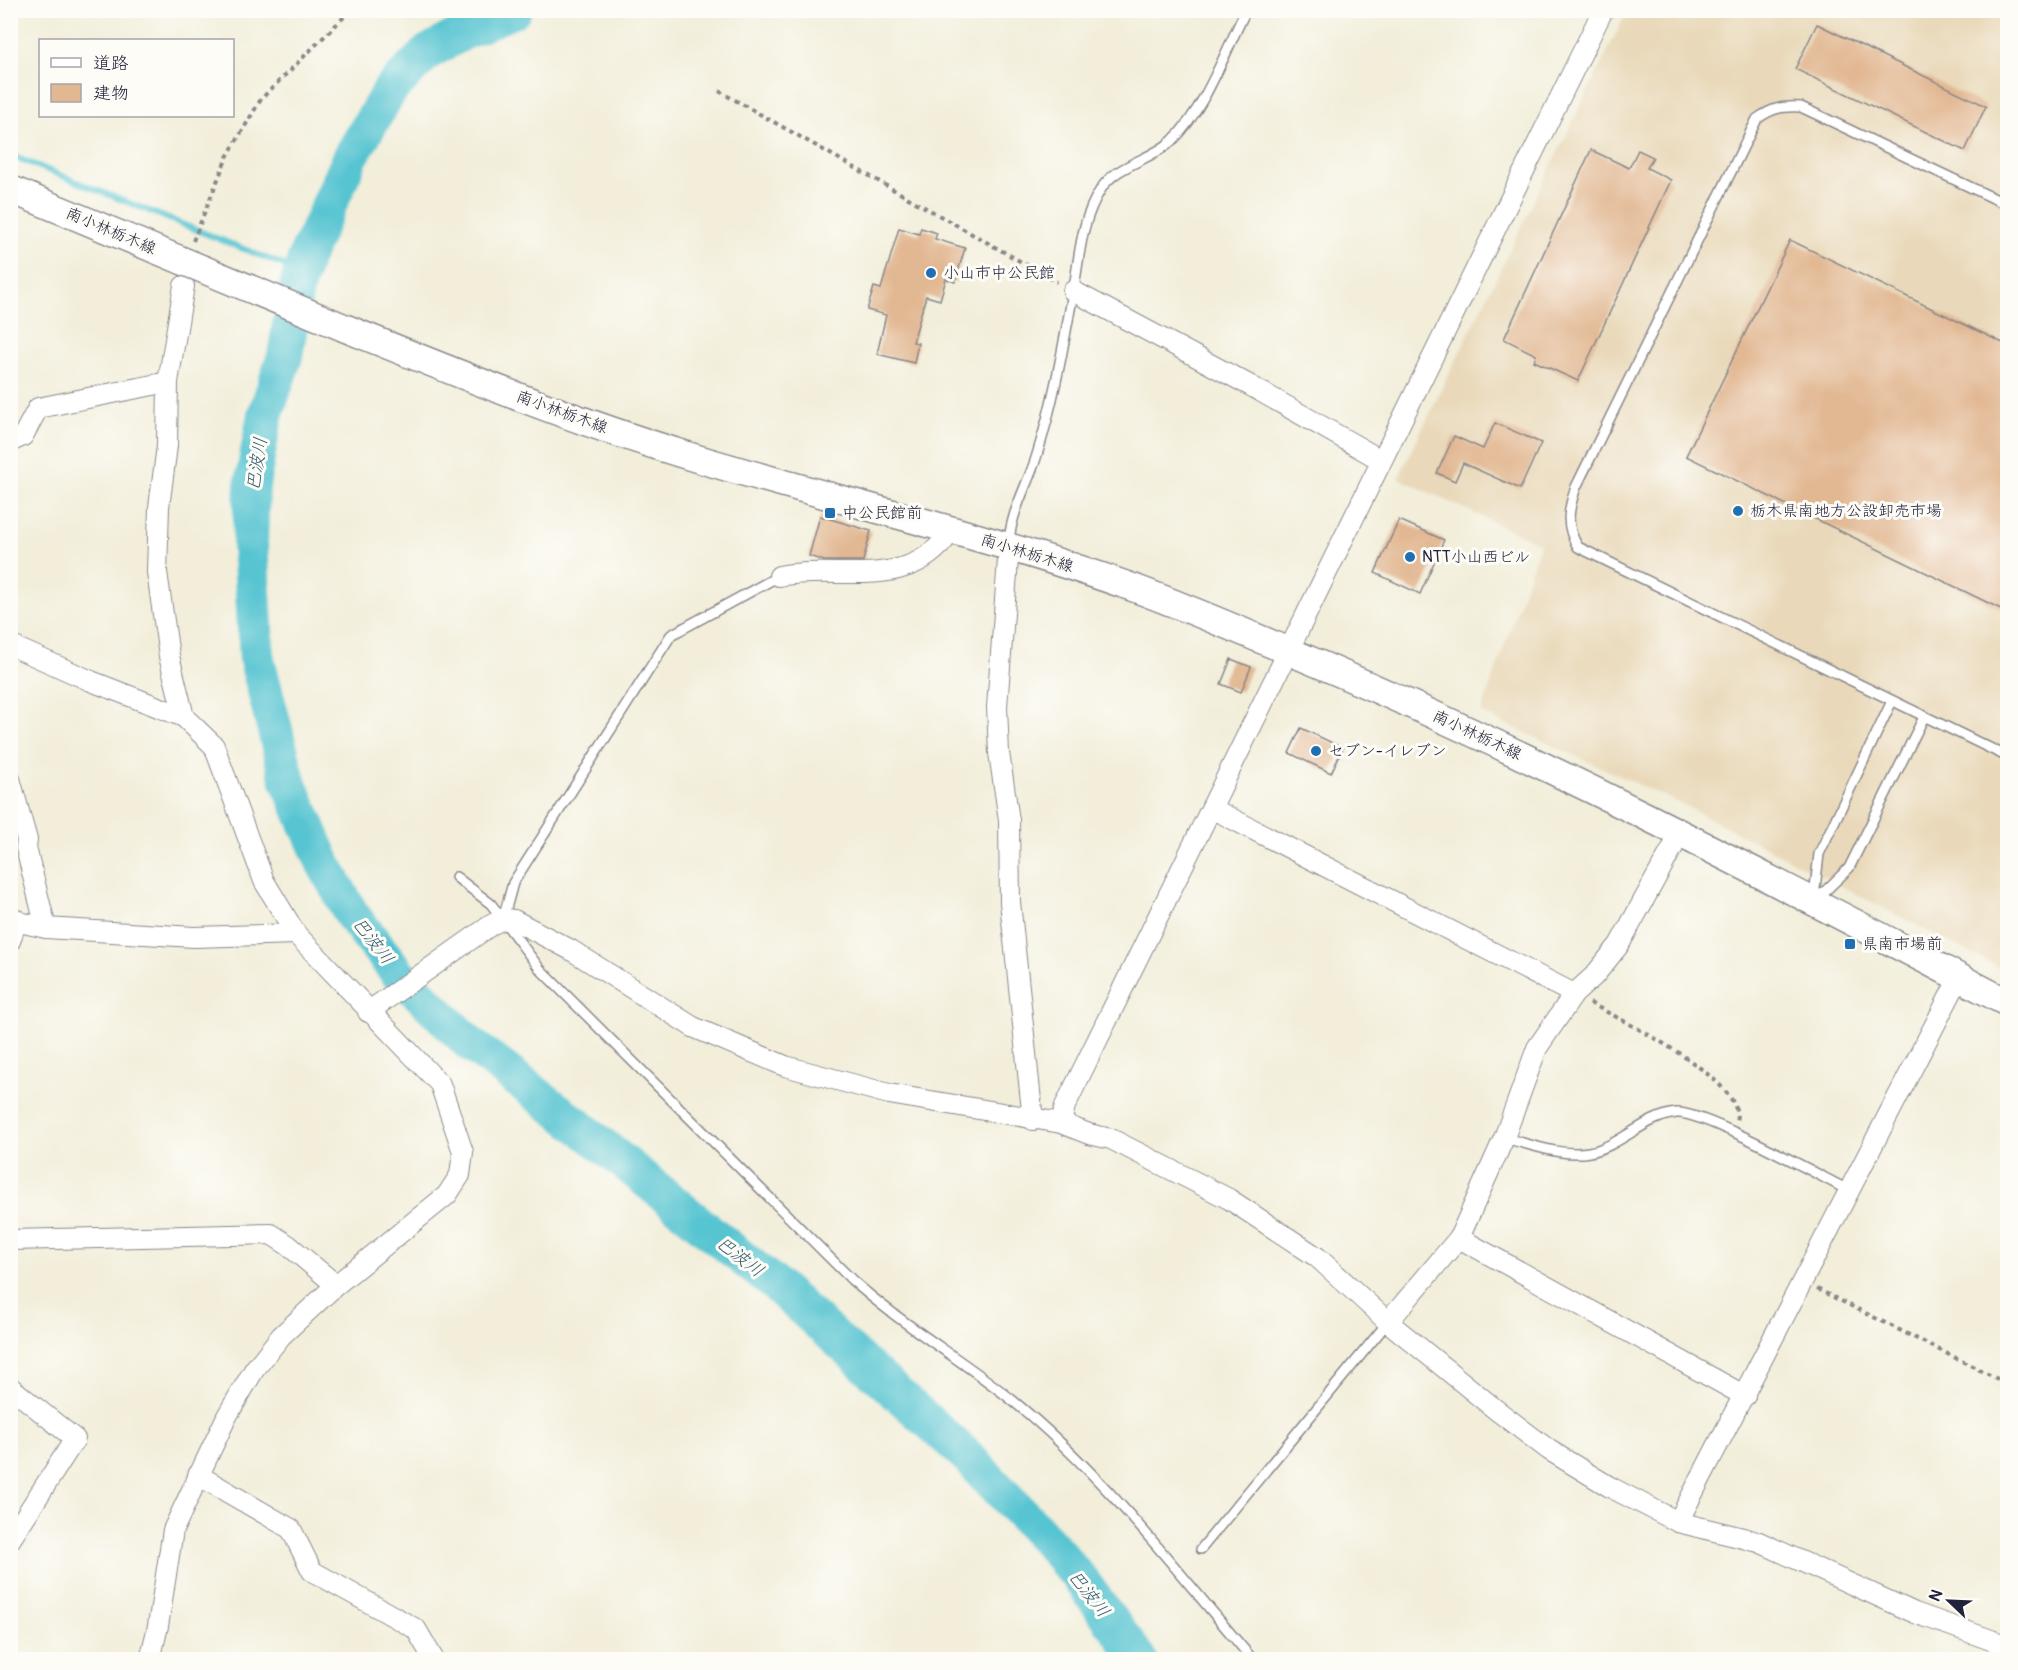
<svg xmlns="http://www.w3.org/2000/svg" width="2018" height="1670" font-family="Pangolin,'Klee One',sans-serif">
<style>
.built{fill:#e9d9ba}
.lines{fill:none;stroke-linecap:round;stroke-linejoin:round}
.stream{stroke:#57c4d1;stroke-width:6}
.river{stroke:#57c4d1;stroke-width:36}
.building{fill:#e2b893}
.lane-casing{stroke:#8a888a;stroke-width:12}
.street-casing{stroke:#8a888a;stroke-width:22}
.secondary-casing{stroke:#8a888a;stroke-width:30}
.path{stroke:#8a888a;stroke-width:4;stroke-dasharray:4.5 4.5;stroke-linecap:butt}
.lane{stroke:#fff;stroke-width:9}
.street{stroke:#fff;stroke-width:20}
.secondary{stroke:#fff;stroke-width:27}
.secondary-bridge-casing{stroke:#8a888a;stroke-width:30;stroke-linecap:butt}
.secondary-bridge{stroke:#fff;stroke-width:27}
.poi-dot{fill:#1f6fb2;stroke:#fdfcf7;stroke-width:2}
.labels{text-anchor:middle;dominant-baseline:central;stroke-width:6;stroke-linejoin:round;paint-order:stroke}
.street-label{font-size:16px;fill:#22223b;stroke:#fdfcf7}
.poi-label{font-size:16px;fill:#22223b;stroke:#fdfcf7;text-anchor:start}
.water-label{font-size:18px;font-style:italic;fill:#355b70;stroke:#fdfcf7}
</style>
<rect width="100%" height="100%" fill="#fdfcf7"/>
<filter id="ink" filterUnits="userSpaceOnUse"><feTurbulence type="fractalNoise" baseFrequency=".0167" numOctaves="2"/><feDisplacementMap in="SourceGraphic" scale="12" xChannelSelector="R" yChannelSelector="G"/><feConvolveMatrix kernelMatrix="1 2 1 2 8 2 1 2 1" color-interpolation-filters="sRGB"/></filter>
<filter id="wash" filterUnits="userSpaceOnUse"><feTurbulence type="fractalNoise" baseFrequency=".008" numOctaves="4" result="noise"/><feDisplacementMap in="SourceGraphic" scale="24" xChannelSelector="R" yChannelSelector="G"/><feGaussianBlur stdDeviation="1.35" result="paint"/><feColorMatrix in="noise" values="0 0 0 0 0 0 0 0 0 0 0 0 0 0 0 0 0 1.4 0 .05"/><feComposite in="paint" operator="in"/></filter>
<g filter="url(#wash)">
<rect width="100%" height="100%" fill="#f2eeda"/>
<path class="built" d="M1627 11H2007V972L1686 806 1481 713 1540 544 1398 478Z"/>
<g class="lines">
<path class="stream" d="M10 155 301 272"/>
<path class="river" d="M514 10 468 30 428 52 390 90 351 156 306 256 296 289 285 356 265 415 252 485 250 543 257 660 288 781 324 864 352 915 397 972 469 1043 580 1127 776 1285 967 1456 1046 1539 1081 1580 1140 1660"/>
</g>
<g id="blocks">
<g class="building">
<path d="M1817 24 1986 106 1965 151 1795 69Z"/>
<path d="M1591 150 1629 168 1638 150 1653 157 1647 168 1671 180 1578 381 1534 361 1536 355 1504 339Z"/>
<path d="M899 228 919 234 921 228 937 233 935 239 965 248 955 282 946 279 940 300 926 296 913 342 918 343 914 363 877 354 886 315 867 310 874 287 881 289Z"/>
<path d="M1790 240 2007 345V612L1686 456Z"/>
<path d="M1495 423 1541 443 1520 489 1463 463 1455 481 1437 473 1454 436 1483 449Z"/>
<path d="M820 516 871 531 863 561H824L809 556Z"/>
<path d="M1399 520 1444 540 1420 594 1375 573Z"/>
<path d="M1231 659 1251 667 1241 692 1221 684Z"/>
<path d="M1301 728 1343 748 1331 773 1289 753Z"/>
</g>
</g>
</g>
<g filter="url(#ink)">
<use href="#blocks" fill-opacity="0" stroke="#8a888a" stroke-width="1.5"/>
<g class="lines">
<g class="lane-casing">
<g id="lane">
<path d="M2008 205 1801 107C1782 106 1772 108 1757 119L1576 487C1568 510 1565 526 1578 547L2008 757"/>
<path d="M1009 544C1010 514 1027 486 1036 458 1053 405 1063 348 1073 293 1080 256 1080 222 1101 189 1117 164 1151 160 1172 141 1205 109 1225 52 1246 10"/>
<path d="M456 877 491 904 540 969 852 1280C902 1325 960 1358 1012 1400 1104 1475 1176 1570 1253 1660"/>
<path d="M1814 897 1819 854 1892 701"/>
<path d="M1817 899 1849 868 1924 717"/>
<path d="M503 919 513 883 671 635 779 576"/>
<path d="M1504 1138C1530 1144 1562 1157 1589 1152 1619 1147 1644 1117 1676 1113 1702 1110 1820 1176 1850 1191"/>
<path d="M1201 1549 1388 1322"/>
</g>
</g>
<g class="street-casing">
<g id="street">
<path d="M1073 291 1251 386 1381 460"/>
<path d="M10 442 23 436 38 408 168 382"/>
<path d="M1009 546 997 707 999 753 1009 820 1010 902 1033 1120"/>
<path d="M779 576C839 564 910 594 951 531"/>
<path d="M10 645 91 681 184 717 214 746 264 881 296 934 440 1084 463 1152 460 1175 447 1195 336 1285 281 1336 254 1370 227 1416 173 1530 158 1626 150 1660"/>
<path d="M184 717 169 656 157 572 159 507 167 446 168 382 184 286"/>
<path d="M10 779 27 840 26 848 46 928"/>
<path d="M1213 809 1574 994"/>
<path d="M10 920 46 928 194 937 296 934"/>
<path d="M10 941 17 920"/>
<path d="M368 1012 491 925 503 919 514 920 571 950 693 1027 785 1066 889 1094 1061 1123 1089 1134 1111 1139 1229 1199 1317 1257 1388 1322 1495 1409 1549 1450 1610 1487 1678 1522 1759 1542 1915 1613 2008 1646"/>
<path d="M1061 1123 1065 1106 1603 10"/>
<path d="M1459 1238 1745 1396"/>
<path d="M10 1240 271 1234 288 1245 336 1285"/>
<path d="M1388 1322 1459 1238 1504 1138 1537 1048 1574 994 1594 976 1619 945 1680 834"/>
<path d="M10 1387 75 1439 10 1540"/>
<path d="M198 1475 291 1529 312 1571 416 1629 434 1660"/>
<path d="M1678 1522 1959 978"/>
</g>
</g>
<g class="secondary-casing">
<g id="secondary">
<path d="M10 189 183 261"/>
<path d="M345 328C459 374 574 421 692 457 839 501 990 536 1134 588 1188 608 1241 631 1293 653 1538 756 1773 880 2008 1003"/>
</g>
</g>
<g class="path">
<path d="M719 91 1057 282"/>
<path d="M193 241 227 157 261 99 351 10"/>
<path d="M1590 1003C1621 1020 1748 1081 1736 1121"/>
<path d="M1817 1289 2008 1384"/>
</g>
<use href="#lane" class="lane"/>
<use href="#street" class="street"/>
<use href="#secondary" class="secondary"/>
<g class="secondary-bridge-casing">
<path id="secondary-bridge" d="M183 261 345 328"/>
</g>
<use href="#secondary-bridge" class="secondary-bridge"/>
</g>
</g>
<g class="poi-dot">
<circle cx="931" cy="273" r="6"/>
<circle cx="1738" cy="511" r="6"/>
<rect x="824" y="507" width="12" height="12" rx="3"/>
<circle cx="1410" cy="557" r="6"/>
<circle cx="1316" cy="751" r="6"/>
<rect x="1844" y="938" width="12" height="12" rx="3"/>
</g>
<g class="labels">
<g class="street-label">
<text transform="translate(111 231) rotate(23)">南小林栃木線</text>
<text transform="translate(562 412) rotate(20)">南小林栃木線</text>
<text transform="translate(1027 553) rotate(17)">南小林栃木線</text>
<text transform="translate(1477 735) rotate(25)">南小林栃木線</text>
</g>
<g class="poi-label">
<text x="943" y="273">小山市中公民館</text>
<text x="1750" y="511">栃木県南地方公設卸売市場</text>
<text x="842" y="513">中公民館前</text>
<text x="1422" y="557">NTT小山西ビル</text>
<text x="1328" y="751">セブン-イレブン</text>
<text x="1862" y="944">県南市場前</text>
</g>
<g class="water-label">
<text transform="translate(257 464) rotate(-81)">巴波川</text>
<text transform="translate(373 941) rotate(52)">巴波川</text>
<text transform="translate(740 1257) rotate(38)">巴波川</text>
<text transform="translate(1089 1594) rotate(52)">巴波川</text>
</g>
</g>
<rect width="2018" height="1670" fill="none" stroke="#fdfcf7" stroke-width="36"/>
<rect x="39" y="39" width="195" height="78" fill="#fdfcf7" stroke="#a5a5ac" stroke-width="1.5"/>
<rect x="51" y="58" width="30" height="9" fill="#ffffff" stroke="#a5a5ac" stroke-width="1.5"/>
<text x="93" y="69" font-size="18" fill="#22223b">道路</text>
<rect x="51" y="84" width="30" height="18" fill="#e2b893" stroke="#a5a5ac" stroke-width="1.5"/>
<text x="93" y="99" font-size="18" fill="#22223b">建物</text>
<g transform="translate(1949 1601) rotate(293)" stroke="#fdfcf7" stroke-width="4.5" paint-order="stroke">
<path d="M0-4.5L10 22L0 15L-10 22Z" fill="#22223b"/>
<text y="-9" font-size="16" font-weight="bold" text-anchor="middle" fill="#22223b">N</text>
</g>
</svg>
